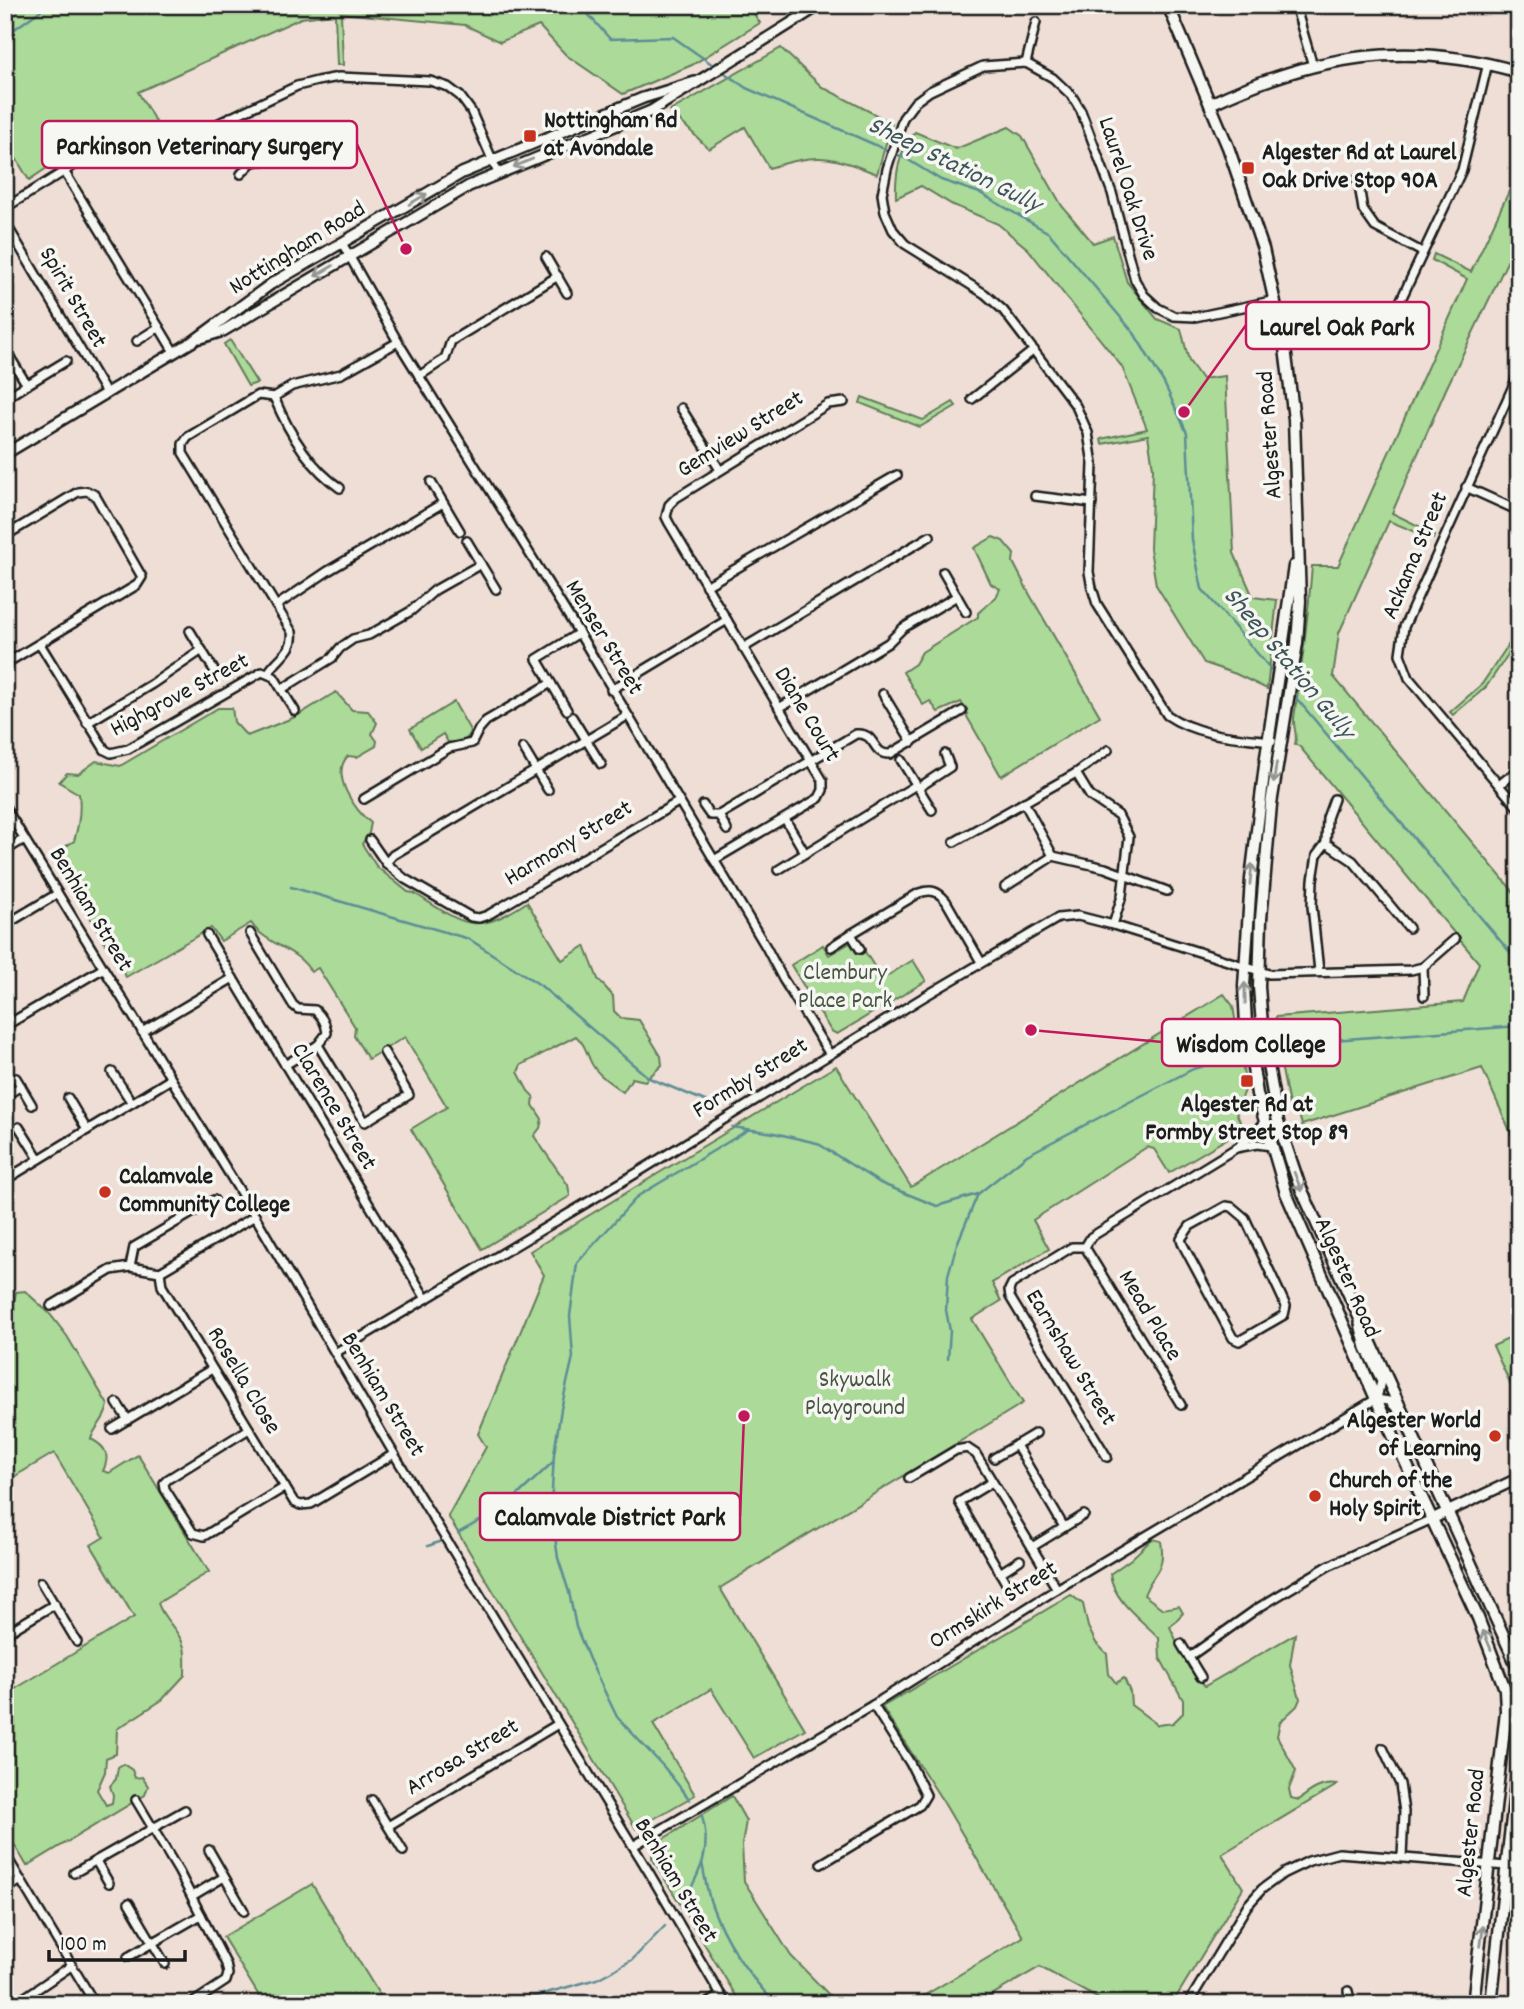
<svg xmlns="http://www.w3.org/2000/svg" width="1524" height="2009" font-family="Dekko,sans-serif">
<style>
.green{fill:#abda99;stroke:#647b5a;stroke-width:2}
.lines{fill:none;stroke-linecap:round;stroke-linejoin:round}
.stream{stroke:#5d8d95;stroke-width:2.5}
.minor-casing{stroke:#1c1c1c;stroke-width:12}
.tertiary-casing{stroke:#1c1c1c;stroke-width:14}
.secondary-casing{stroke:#1c1c1c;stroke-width:15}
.minor{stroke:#f6f6f2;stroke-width:7}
.tertiary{stroke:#f6f6f2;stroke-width:9}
.secondary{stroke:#f6f6f2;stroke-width:10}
.oneway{stroke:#949492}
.poi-dot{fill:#c8321e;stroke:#f6f6f2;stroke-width:2.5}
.labels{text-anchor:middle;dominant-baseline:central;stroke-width:7;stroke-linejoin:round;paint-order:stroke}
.poi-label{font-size:24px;font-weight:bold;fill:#1c1c1c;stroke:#f6f6f2;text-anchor:start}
.street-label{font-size:24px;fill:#1c1c1c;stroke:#f6f6f2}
.park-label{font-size:24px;fill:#475542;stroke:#f6f6f2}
.water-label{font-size:26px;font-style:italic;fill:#3d5558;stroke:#f6f6f2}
.leader{fill:none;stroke:#c2185b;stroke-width:2.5}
.callout-dot{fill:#c2185b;stroke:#f6f6f2;stroke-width:2.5}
.callout{fill:#f6f6f2;stroke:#c2185b;stroke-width:2.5}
.callout-label{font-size:26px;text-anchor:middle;font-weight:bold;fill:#1c1c1c}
</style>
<rect width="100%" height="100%" fill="#eeded5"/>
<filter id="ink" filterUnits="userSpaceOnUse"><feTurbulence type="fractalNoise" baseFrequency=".0143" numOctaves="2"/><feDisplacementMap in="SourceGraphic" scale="14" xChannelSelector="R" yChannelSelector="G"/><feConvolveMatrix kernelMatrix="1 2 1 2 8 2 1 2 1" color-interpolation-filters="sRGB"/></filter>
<g filter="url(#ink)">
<g class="green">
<path d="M5 5H748L760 23 692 65 623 94 566 55 539 26 500 42 465 25 341 13 343 65H337L335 15 332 14 301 18 138 92 158 126 157 129 115 128 93 137 29 180 5 140Z"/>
<path d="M781 48 822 87 892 123 877 174C829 155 818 153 769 168L745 127 709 149 670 111Z"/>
<path d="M1009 127 1022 136 1062 206 1093 243 1113 236 1127 282 1157 319 1181 329 1189 361 1202 379 1225 376 1234 553 1253 597 1277 600 1267 689 1236 674 1204 663 1156 585 1150 549 1153 468 1148 435 1102 444 1101 439 1147 429 1122 367 1028 249 998 224 951 204 921 186 896 198C895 174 899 150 915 132L956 149Z"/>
<path d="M1519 170V237L1446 389 1392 513 1435 534 1433 539 1389 521 1339 633 1333 676 1517 896 1519 895V1151L1482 1068 1302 1125 1297 1108 1290 1110 1282 1070 1275 1061 1271 1038 1276 1017 1463 1002 1479 963 1300 747 1295 744C1298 735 1293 728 1294 718 1302 667 1308 617 1312 566H1338L1467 279 1432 260 1434 254 1471 272Z"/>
<path d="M230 340 257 383 248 386 224 344Z"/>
<path d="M862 397 923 420 953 402 956 406 920 427 860 403Z"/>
<path d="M993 537 1003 541 1014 554 1013 562 1030 595 1100 716 1001 776 966 715 968 714 961 702 938 712 930 701 923 705 903 672 915 664 922 652 978 617V613L996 597 1000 589 991 584 974 548Z"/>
<path d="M1511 641 1515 644 1486 687 1453 715 1450 712 1482 684Z"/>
<path d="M336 692 352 710 368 711 377 723 372 734 377 741 376 746 357 757 348 756C330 774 354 810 371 823L369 833 362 844 377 867 408 892 414 893C464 924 473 938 527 902L562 960 585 946 598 979 613 996 614 1011 621 1018 639 1020 661 1056 662 1065 645 1081 632 1078 623 1092C611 1083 596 1075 590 1060 585 1049 585 1045 576 1036L521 1065 518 1072 528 1091 534 1097 533 1105 542 1119 540 1128 534 1136 568 1185 570 1196 482 1249 411 1129 447 1107 405 1037 368 1059 354 1036 355 1027 318 968 311 972C297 948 266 945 251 923L221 941 211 928 126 977 52 855 74 841C79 825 81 810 79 794L59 782 67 773 78 774 96 761 120 766 218 708H232L234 722 247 736 295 717Z"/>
<path d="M454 702 471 732C466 742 459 744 448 742L443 734 421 748 410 729Z"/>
<path d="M850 943 857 954 864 950 882 979 913 960 926 981 837 1034 831 1031 791 965 823 945 829 955Z"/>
<path d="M1224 994 1233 1006 1246 1088 1236 1112 1241 1124 1238 1132 1169 1173 1154 1149 1147 1147 1033 1220 1049 1249 992 1283 1001 1301 972 1319 1023 1403 720 1588 805 1729 754 1758 711 1689 653 1724 695 1795 636 1829 448 1516 486 1447 478 1434 544 1275 530 1251 836 1066 911 1187Z"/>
<path d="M25 1291 49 1313 67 1336 108 1405C105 1422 95 1425 91 1439 107 1447 110 1456 103 1471L109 1473 138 1455 209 1572 158 1603C163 1620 179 1629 184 1647 186 1655 185 1666 185 1675L162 1700 117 1729 116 1754 106 1758 105 1772 97 1790 106 1805 112 1803 113 1795 110 1786 116 1779 118 1767 123 1764 132 1770 135 1778 142 1777 148 1786 145 1795 27 1866 5 1829V1695L134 1617 91 1545 104 1537 54 1453 5 1482V1311H8L14 1302 16 1292Z"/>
<path d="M1519 1334V1403L1493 1346Z"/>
<path d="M1152 1539 1161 1541C1166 1572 1153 1571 1144 1595L1163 1609 1179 1606 1183 1613 1170 1627 1189 1668 1205 1686 1295 1634 1290 1665 1300 1699 1297 1706 1280 1722 1277 1736 1296 1771 1289 1789 1291 1798 1299 1800C1310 1791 1322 1782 1337 1785L1222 1854 1243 1888 1172 2004H1108L1040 1967 976 2004H910L1023 1937 944 1803 882 1707 1071 1595 1083 1604 1088 1627 1096 1643 1107 1654 1109 1674 1116 1683 1124 1678 1130 1692 1131 1705 1158 1725 1173 1723 1183 1713V1700L1160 1658 1159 1638C1141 1619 1114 1602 1110 1574L1131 1559Z"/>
<path d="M732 1796 746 1821 742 1845 744 1881 791 1956 838 2004H741L652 1858V1846Z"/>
<path d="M312 1884 385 2004H264L223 1937Z"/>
</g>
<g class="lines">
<g class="stream">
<path d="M580 5 610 39 673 37 716 67"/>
<path d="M5 36 48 5"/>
<path d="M722 71 746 88 905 158 941 180 980 193 1049 233 1134 333 1164 383 1187 433 1192 540 1202 589 1276 675"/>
<path d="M1292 693 1519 963"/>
<path d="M291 887 469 939 540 985 649 1078 717 1106"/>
<path d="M1275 1049 1293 1043 1519 1026"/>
<path d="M732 1127 774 1133 817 1143 880 1183 937 1206 978 1194 1027 1155 1193 1069 1241 1055"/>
<path d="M948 1359 950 1331 946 1310 948 1275 957 1244 978 1194"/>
<path d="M458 1533 505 1507 553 1462"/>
<path d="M428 1546 439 1542"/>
<path d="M690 1800 664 1767 617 1717 589 1659 576 1627 569 1592 558 1558 551 1508 554 1454 561 1409 573 1357 570 1316 577 1263 638 1196 748 1130"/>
<path d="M702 1863C705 1877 707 1893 712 1906 726 1944 749 1976 776 2004"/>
<path d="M681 1907C698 1875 713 1853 702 1816"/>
<path d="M506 2004 597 1979 632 1960 665 1926"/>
</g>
<g class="minor-casing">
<g id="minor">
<path d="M1295 5 1313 66"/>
<path d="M1026 63 1036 22"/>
<path d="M230 117 252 162"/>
<path d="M64 171 159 327 137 341"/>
<path d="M241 174 252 162 266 160"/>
<path d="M1358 179 1363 210 1375 227 1422 252"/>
<path d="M5 208 107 145C130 141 152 151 175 144L297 86 317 81 339 77 430 81 448 87 460 96 471 111 498 173"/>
<path d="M5 222 106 393"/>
<path d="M342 243 398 342 579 633 766 947 783 979 829 1053"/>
<path d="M546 257 567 293"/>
<path d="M1389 325 1462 170 1488 63"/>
<path d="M159 327 174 352"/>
<path d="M5 349 27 385"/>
<path d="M1519 373 1404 627 1400 654 1409 678 1519 809"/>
<path d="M419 376 445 359 451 341 558 276"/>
<path d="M274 397C288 431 309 467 340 488"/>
<path d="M5 398 66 361"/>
<path d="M972 399 1034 350"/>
<path d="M681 408 720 470"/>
<path d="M431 482 460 531"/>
<path d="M1466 487 1519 511"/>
<path d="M1035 496 1092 503"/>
<path d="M5 536 78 492 87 491 95 495 142 577 137 585 5 664"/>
<path d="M467 541 496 589"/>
<path d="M943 572 966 612"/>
<path d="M706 586 897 475"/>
<path d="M276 606 328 571 443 503"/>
<path d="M190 631 217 675"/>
<path d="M40 644 105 750 111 753 128 749 262 672 274 677 295 711"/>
<path d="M743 648 930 536"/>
<path d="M268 673C277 658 295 651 292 632L183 453V444L188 437 258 395 274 397 292 386 341 374 398 342"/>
<path d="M551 683 567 710"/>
<path d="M282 689 332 658 340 648 353 639 369 635 411 611 435 590 481 564"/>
<path d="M611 690 727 620"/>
<path d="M883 694 912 742"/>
<path d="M779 708 888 643 903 628 957 596"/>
<path d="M572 717 601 764"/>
<path d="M87 723 152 684 202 650"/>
<path d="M1272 741C1235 737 1198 736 1167 715L1097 604 1092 588 1089 572 1093 464 1088 433 1076 406 1003 310 985 294 905 244 893 230 885 212 882 194 887 169 903 118 915 102 930 91 983 66 1026 63 1053 78 1072 96 1081 111 1112 193 1135 280 1144 295 1158 308 1174 316 1195 317 1276 300"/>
<path d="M523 748 548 790"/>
<path d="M901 760 932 810"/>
<path d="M1076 773 1090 796 1118 815 1129 837 1122 896 1113 925"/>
<path d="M1499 785 1519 769"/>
<path d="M918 788 950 767 945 754"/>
<path d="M364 799 449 748 472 743 479 729 486 721 551 683 537 659 579 633"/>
<path d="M1024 802 1053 856"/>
<path d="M703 805 710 815H719L856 734C877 732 871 755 890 754L962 711"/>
<path d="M5 807 255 1216 394 1454 650 1874 726 2004"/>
<path d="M719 815 727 830"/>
<path d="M785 819 805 853"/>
<path d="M370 840 386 863 405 879 471 917 479 918 488 915 678 802"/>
<path d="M954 842 1076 773 1108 750"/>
<path d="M1326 843 1353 861 1409 928"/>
<path d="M5 851 24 839"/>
<path d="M714 860 819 798 823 790V781L669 523 666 517 669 505 676 498 828 404 844 402"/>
<path d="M386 863 393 855 627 716"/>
<path d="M778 870 916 785"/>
<path d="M1005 887 1053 856 1105 868 1167 891"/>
<path d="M5 925 57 894"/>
<path d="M250 933 293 1005 298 1009 315 1010C322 1017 326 1023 327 1033L318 1045 285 1065"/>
<path d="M851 934 919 893C932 889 938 891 946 901L981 962"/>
<path d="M207 935 426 1299"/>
<path d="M831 947 851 934 860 949"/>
<path d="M1423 967 1424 996"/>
<path d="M1319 971 1312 906 1313 880 1317 855 1326 843 1327 818 1334 799"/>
<path d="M5 1026 102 969"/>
<path d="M142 1032 233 978"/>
<path d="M318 1045 365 1122 409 1095 384 1052"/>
<path d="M112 1072 132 1103"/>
<path d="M16 1078 32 1105"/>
<path d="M5 1096 21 1086"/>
<path d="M68 1098 87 1130"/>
<path d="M19 1127 39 1159"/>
<path d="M1240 1145 1265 1123"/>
<path d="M5 1180 171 1079"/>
<path d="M1226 1206 1232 1207 1245 1218 1286 1306 1284 1315 1239 1341 1233 1338 1183 1245 1181 1239 1190 1226Z"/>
<path d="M1085 1247 1181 1405"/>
<path d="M130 1267 134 1247 214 1200"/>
<path d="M160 1272 162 1286 294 1502 300 1505 311 1504 394 1454"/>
<path d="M160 1272 255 1216"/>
<path d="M51 1306 111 1270 130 1267 160 1272"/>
<path d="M1359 1324 1365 1348 1381 1381 1377 1399"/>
<path d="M335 1353 635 1174 922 998 1058 918 1078 916 1113 925 1269 974 1411 970 1423 967 1455 939"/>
<path d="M1376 1399 1389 1401 1399 1412"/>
<path d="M117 1403 128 1420"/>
<path d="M112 1429 212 1369"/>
<path d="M249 1429 168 1479 164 1483 165 1489 193 1533 204 1536 285 1487"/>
<path d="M1016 1445 1064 1527"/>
<path d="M1107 1457 1010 1297 1009 1290 1012 1284 1072 1247H1085L1091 1237 1236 1148 1257 1144 1271 1146"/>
<path d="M994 1458 1036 1433"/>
<path d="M909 1478 956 1450 967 1448 976 1454 1057 1589"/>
<path d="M992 1482 959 1502 1010 1590"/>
<path d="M1032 1547 1084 1515"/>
<path d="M1000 1573 1020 1560"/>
<path d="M41 1582 77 1642"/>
<path d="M5 1634 55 1604"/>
<path d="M1181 1644 1201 1677"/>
<path d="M1189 1657 1258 1608 1328 1566 1432 1519"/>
<path d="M1383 1748 1400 1784 1404 1812 1402 1857"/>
<path d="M136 1800 179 1872 226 1964 228 1974 226 1981 191 2004"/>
<path d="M372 1800 403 1851"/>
<path d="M388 1826 558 1724"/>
<path d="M633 1846 873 1705 1057 1589 1376 1399"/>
<path d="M209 1850 244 1911"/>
<path d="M5 1854 95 2004"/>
<path d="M96 1861 109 1883"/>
<path d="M821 1864 920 1805 926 1795 910 1763 873 1705"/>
<path d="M74 1873 185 1810"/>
<path d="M5 1890 21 1880"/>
<path d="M192 1896 224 1877"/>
<path d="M129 1903 165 1964"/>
<path d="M128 1957 201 1915"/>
<path d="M1348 1991 1351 2004"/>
<path d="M15 2004 71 1966"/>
<path d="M706 2004 721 1995"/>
<path d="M1188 2004 1247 1906 1262 1889 1284 1873 1309 1861 1339 1853 1507 1866"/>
</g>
</g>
<g class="tertiary-casing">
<g id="tertiary">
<path d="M201 338 223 331 469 186 651 111 820 5"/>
<path d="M5 454 195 340 271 284 462 173 643 98 695 82"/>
<path d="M1432 1519 1519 1478"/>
</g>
</g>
<g class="secondary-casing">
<g id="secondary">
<path d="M1168 5 1228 147 1263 249 1285 348 1294 419 1300 601 1297 643 1271 804 1261 919 1259 987 1263 1037 1278 1122 1299 1184 1519 1670"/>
<path d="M1210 104C1314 55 1407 39 1519 72"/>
<path d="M1294 566 1266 757 1251 879 1244 986 1246 1024 1257 1094 1286 1193 1376 1399 1478 1618 1505 1689 1506 1711 1473 2004"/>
<path d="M1491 2004 1519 1756"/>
</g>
</g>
<use href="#minor" class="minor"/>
<use href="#tertiary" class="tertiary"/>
<use href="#secondary" class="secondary"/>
</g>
<defs><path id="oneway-shaft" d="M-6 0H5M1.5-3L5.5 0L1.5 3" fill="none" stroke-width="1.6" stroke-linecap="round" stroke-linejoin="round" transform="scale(1.75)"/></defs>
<g class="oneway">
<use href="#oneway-shaft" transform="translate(523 163) rotate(158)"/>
<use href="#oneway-shaft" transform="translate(418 199) rotate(-31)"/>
<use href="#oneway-shaft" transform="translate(324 271) rotate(150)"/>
<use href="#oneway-shaft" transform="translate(1275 773) rotate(98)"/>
<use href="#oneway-shaft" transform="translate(1251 874) rotate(-84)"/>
<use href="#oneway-shaft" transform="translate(1245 993) rotate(-91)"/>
<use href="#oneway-shaft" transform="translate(1298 1182) rotate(68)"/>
<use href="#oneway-shaft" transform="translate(1487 1640) rotate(-113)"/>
<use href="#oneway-shaft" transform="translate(1482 1936) rotate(-83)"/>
</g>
</g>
<g class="poi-dot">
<rect x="523" y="129" width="14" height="14" rx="3.5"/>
<rect x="1241" y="161" width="14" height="14" rx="3.5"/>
<rect x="1240" y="1074" width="14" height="14" rx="3.5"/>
<circle cx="105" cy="1192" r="7"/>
<circle cx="1495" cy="1436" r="7"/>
<circle cx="1315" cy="1496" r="7"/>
</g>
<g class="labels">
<g class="poi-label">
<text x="544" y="122">Nottingham Rd<tspan x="544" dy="28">at Avondale</tspan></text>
<text x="1262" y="154">Algester Rd at Laurel<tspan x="1262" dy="28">Oak Drive Stop 90A</tspan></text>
<text x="1247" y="1106" text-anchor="middle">Algester Rd at<tspan x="1247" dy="28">Formby Street Stop 89</tspan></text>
<text x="119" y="1178">Calamvale<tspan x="119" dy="28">Community College</tspan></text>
<text x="1481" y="1422" text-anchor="end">Algester World<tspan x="1481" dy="28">of Learning</tspan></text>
<text x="1329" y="1482">Church of the<tspan x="1329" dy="28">Holy Spirit</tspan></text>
</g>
<g class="street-label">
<text transform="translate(1127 189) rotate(72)">Laurel Oak Drive</text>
<text transform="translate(298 249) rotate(-32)">Nottingham Road</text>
<text transform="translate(72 298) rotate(60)">Spirit Street</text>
<text transform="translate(741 435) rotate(-32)">Gemview Street</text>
<text transform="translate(1271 435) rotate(-94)">Algester Road</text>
<text transform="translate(1416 556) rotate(-67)">Ackama Street</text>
<text transform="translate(603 638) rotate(59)">Menser Street</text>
<text transform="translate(180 696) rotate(-28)">Highgrove Street</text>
<text transform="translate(806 715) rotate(59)">Diane Court</text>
<text transform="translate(569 844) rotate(-31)">Harmony Street</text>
<text transform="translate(90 910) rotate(59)">Benhiam Street</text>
<text transform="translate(751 1079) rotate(-32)">Formby Street</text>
<text transform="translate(333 1107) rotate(59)">Clarence Street</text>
<text transform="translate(1346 1278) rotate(66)">Algester Road</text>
<text transform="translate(1149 1316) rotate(59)">Mead Place</text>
<text transform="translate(1070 1358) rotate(59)">Earnshaw Street</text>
<text transform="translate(243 1381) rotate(59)">Rosella Close</text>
<text transform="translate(382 1395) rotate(59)">Benhiam Street</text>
<text transform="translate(994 1606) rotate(-32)">Ormskirk Street</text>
<text transform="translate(463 1758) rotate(-31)">Arrosa Street</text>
<text transform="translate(1472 1833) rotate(-84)">Algester Road</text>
<text transform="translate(675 1881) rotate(59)">Benhiam Street</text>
</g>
<g class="park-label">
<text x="845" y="974">Clembury<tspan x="845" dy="28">Place Park</tspan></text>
<text x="855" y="1381">Skywalk<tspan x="855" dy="28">Playground</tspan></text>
</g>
<g class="water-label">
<text transform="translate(954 166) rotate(26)">Sheep Station Gully</text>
<text transform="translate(1288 664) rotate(50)">Sheep Station Gully</text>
</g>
</g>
<path class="leader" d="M406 249L357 144M1184 412L1246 325M1031 1030L1162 1042M744 1416L740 1516"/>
<g class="callout-dot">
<circle cx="406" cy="249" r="7"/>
<circle cx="1184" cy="412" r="7"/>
<circle cx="1031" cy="1030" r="7"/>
<circle cx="744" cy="1416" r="7"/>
</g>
<g class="callout">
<rect x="42" y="121" width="315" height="47" rx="7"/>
<rect x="1246" y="302" width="183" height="47" rx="7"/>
<rect x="1162" y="1019" width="178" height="47" rx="7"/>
<rect x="480" y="1493" width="260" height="47" rx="7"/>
</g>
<g class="callout-label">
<text x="199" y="154">Parkinson Veterinary Surgery</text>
<text x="1337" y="335">Laurel Oak Park</text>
<text x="1251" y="1052">Wisdom College</text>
<text x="610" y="1525">Calamvale District Park</text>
</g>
<rect width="1524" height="2009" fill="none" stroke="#f6f6f2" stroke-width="28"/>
<rect x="14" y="14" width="1496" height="1981" fill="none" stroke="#1c1c1c" stroke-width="2.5" filter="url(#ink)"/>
<path d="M49 1950v10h136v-10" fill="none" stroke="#1c1c1c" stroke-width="3.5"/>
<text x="60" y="1950" font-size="21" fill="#1c1c1c" stroke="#f6f6f2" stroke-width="5" paint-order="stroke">100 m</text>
</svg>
